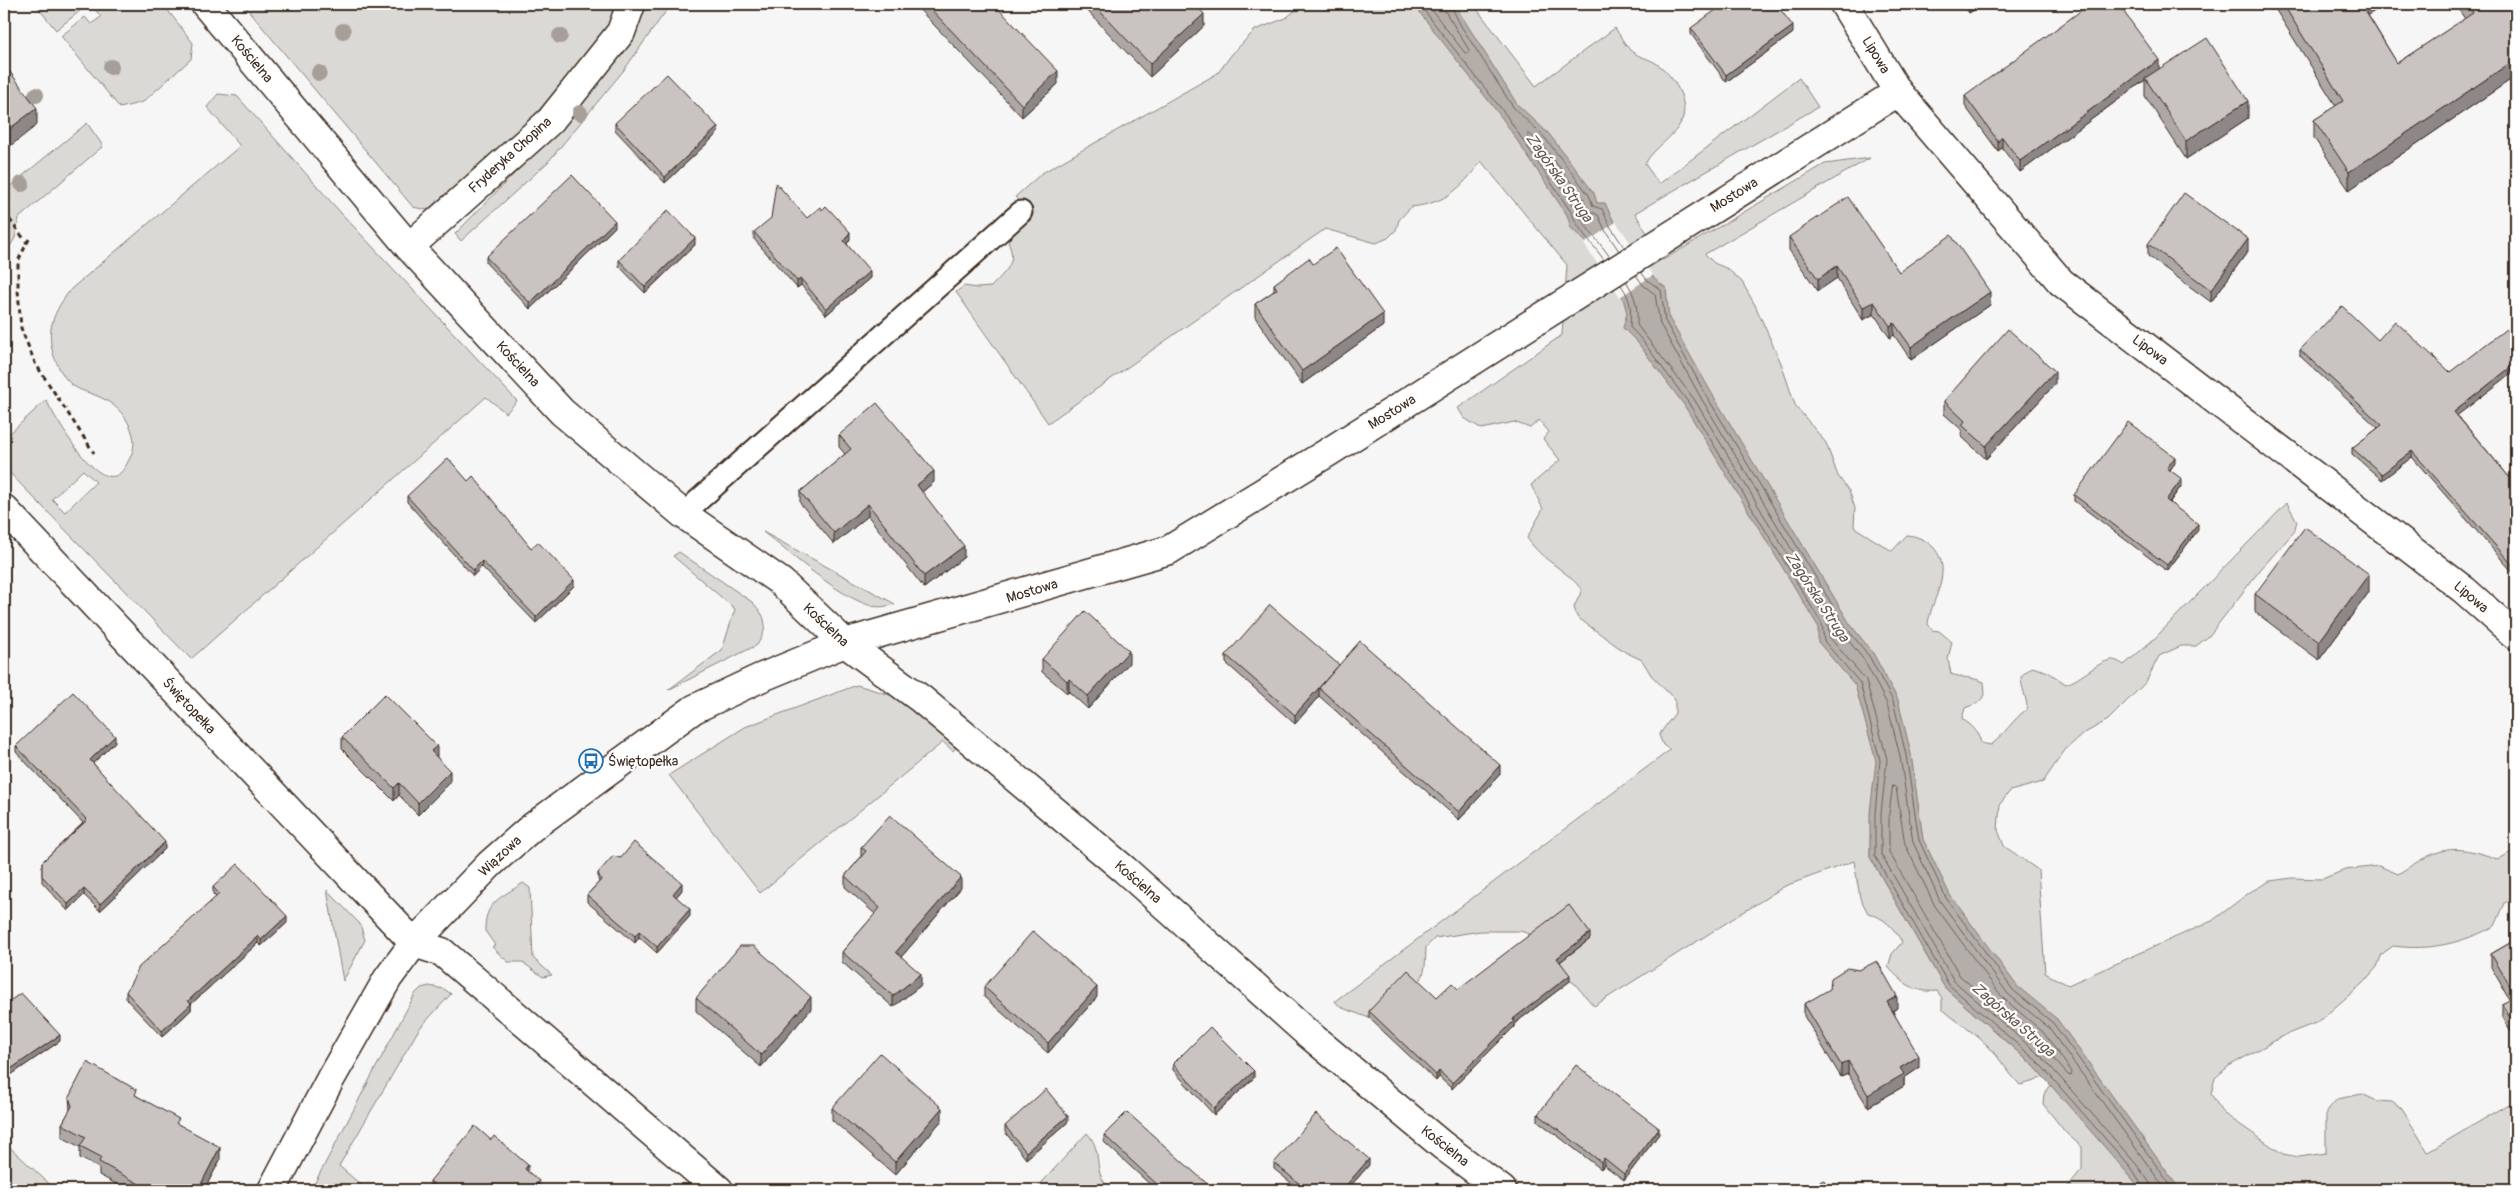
<svg xmlns="http://www.w3.org/2000/svg" width="2520" height="1194" font-family="Pangolin,sans-serif">
<style>
.green{fill:#dbd9d6;stroke:#8b827a;fill-rule:evenodd}
.water{fill:#b4aeaa;stroke:#847972}
.pier{fill:#f7f6f6}
.lines{fill:none;stroke-linecap:round;stroke-linejoin:round}
.shore{stroke:#6b5f56;stroke-width:1}
.lane-casing{stroke:#3b2a1e;stroke-width:25}
.street-casing{stroke:#3b2a1e;stroke-width:31}
.secondary-casing{stroke:#3b2a1e;stroke-width:31}
.path{stroke:#3b2a1e;stroke-width:3;stroke-dasharray:5 4;stroke-linecap:butt}
.lane{stroke:#fff;stroke-width:21}
.street{stroke:#fff;stroke-width:28}
.secondary{stroke:#fff;stroke-width:28}
.tree{fill:#a69e98}
.wall{fill:#ada8a6;stroke:#3b2a1e}
.shaded-wall{fill:#8d8887;stroke:#3b2a1e}
.building{fill:#c9c3c1;stroke:#3b2a1e}
.labels{text-anchor:middle;dominant-baseline:central;stroke-width:4.5;stroke-linejoin:round;paint-order:stroke}
.street-label{font-size:14px;fill:#3b2a1e;stroke:#fff}
.poi-label{font-size:14px;fill:#3b2a1e;stroke:#fff;text-anchor:start}
.water-label{font-size:15px;font-style:italic;fill:#65584f;stroke:#fff}
</style>
<rect width="100%" height="100%" fill="#f7f6f6"/>
<filter id="ink" filterUnits="userSpaceOnUse"><feTurbulence type="fractalNoise" baseFrequency=".02" numOctaves="2"/><feDisplacementMap in="SourceGraphic" scale="10" xChannelSelector="R" yChannelSelector="G"/><feConvolveMatrix kernelMatrix="1 2 1 2 8 2 1 2 1" color-interpolation-filters="sRGB"/></filter>
<g filter="url(#ink)">
<g class="green">
<path d="M35 4H77L76 5 80 11 56 30Z"/>
<path d="M91 4H163L193 43 191 59 143 102 120 108 61 36 85 17 91 24 101 17Z"/>
<path d="M243 4H618L606 32 577 70 519 131 427 210 413 207Z"/>
<path d="M639 4H671L624 70 548 162 461 241 455 234 572 115 604 76 634 31Z"/>
<path d="M1303 4H1473L1536 86 1615 28C1620 35 1624 44 1630 50 1636 56 1647 58 1654 62 1670 71 1688 97 1683 117 1677 137 1654 146 1645 164L1659 184 1799 78 1818 107 1635 213 1663 260 1825 164 1870 158 1705 254 1714 263 1728 269 1742 282 1755 305 1781 363 1795 405 1826 443 1838 476 1849 491 1855 508 1854 527 1892 551 1907 535C1928 537 1944 552 1942 574 1941 590 1930 607 1928 624L1932 630 1939 631 1952 642 1948 659 1951 674C1962 678 1973 677 1984 682L1985 695 1978 703 1965 708 1962 719C1973 726 1978 731 1981 743L1991 745C2005 734 2013 719 2027 709 2027 697 2021 688 2021 676L2032 667 2048 672 2066 684C2080 680 2101 659 2113 660 2116 660 2121 663 2124 665L2155 638 2287 503 2297 521 2294 532 2260 570 2209 636 2196 646H2181L2159 656 2146 682 2108 720 2083 734 2065 750 2043 782 2010 791 2000 804 1998 830 2004 846 2038 870 2045 973 2068 985 2212 921 2250 892 2270 881 2292 878 2322 879 2345 870 2379 866 2398 874C2438 848 2451 842 2497 859L2512 852 2516 841V898L2505 903 2495 926C2462 943 2431 951 2393 946L2382 954 2377 967 2363 983 2318 1022 2285 1035 2229 1066 2215 1078 2211 1094 2223 1113 2283 1154 2299 1157 2326 1153V1112L2337 1099 2362 1094 2377 1101 2392 1102 2402 1109 2428 1152 2516 1100V1190H2150L1871 807 1870 857 1945 988 2034 1066 2044 1076 2035 1081 2020 1085C2008 1073 2000 1058 1988 1046 1974 1032 1957 1022 1942 1009V998L1937 991C1914 993 1903 983 1888 967L1892 954 1902 942C1893 927 1885 918 1868 913L1860 898 1854 861 1785 886 1594 1006 1574 983 1570 981 1536 936 1520 931H1481L1435 938 1426 947C1425 960 1427 974 1417 985L1369 1018 1340 1007 1335 1001 1670 750 1663 745 1659 735 1675 713V700L1651 675 1642 660 1625 652 1577 617 1574 607 1582 590C1565 568 1543 562 1527 538L1543 509 1531 485 1560 460 1543 439 1549 432 1539 420 1530 428 1514 422 1482 429 1464 418 1458 408 1562 335 1567 265 1481 161C1461 189 1446 203 1411 207L1399 220 1396 230 1388 238 1376 243 1325 229 1048 423 956 292 964 286 977 288 991 287C1005 271 1018 264 1008 242L1026 208 1015 197 1042 173 1218 73 1232 54 1255 30 1286 18Z"/>
<path d="M218 94 237 96 341 213 517 401 506 413 486 397 191 659 4 467V431L8 435 46 400C55 417 103 505 125 467 131 457 136 447 133 435 128 416 114 402 95 395 87 392 78 390 71 384 63 377 59 368 55 359 44 331 54 311 71 289L240 146 207 107ZM83 470 96 482 65 512 52 499Z"/>
<path d="M87 123 103 146 19 218 15 238 4 256V191Z"/>
<path d="M763 532 895 604C888 606 880 608 872 606 840 598 790 553 763 532Z"/>
<path d="M679 552 752 602C767 617 769 627 757 645L668 690 722 650 735 609 673 556Z"/>
<path d="M857 685 897 697 932 726 961 742 953 751 943 742 760 893 669 775 745 727Z"/>
<path d="M523 883 530 888 533 958 552 975 543 977 522 962H508L492 947 495 945 485 931C484 902 502 897 523 883Z"/>
<path d="M327 890 360 924 365 940 343 981Z"/>
<path d="M429 986 444 989 451 994 419 1029 339 1166 367 1190H311L415 994 421 988Z"/>
<path d="M2051 1085 2127 1171 2141 1190H2065L2082 1169V1147L2066 1133 2043 1104 2044 1094Z"/>
<path d="M1087 1133C1105 1152 1090 1171 1111 1190H1035Z"/>
<path d="M4 1142 56 1190H11L4 1184Z"/>
</g>
<path class="water" d="M1413 4H1454L1517 104 1549 134 1594 193 1597 203H1605C1619 234 1639 268 1666 288L1669 318 1711 392 1850 624 1873 653 1898 700 1911 754 1923 839 1950 895 2017 986 2057 1019 2180 1190H2142L2034 1066 1945 988 1870 857V813L1876 761 1855 685 1818 642V626L1684 405 1638 343 1623 328 1627 313 1622 295 1586 242 1571 228 1567 215 1502 118Z"/>
<path class="pier" d="M1616 222 1653 275 1620 297 1584 244Z"/>
<g class="lines">
<g class="shore">
<path d="M1419 4 1506 115 1571 212C1578 230 1593 244 1604 260"/>
<path d="M1427 4 1465 53H1468L1469 50 1445 11 1444 4"/>
<path d="M1450 4 1461 26 1513 107 1545 138 1589 195 1593 206 1602 209 1610 226 1624 247"/>
<path d="M1610 257C1598 240 1584 227 1576 209L1528 137V133L1540 142 1583 198 1588 210 1598 215 1605 230 1619 251"/>
<path d="M1641 272 1647 280 1661 290 1665 321 1706 395 1845 626 1869 656 1893 701 1906 755 1919 840 1946 898 2013 990 2053 1023 2174 1190"/>
<path d="M1636 275 1643 285 1655 294 1660 324 1701 398 1840 630 1864 660 1887 704 1900 756 1913 842 1940 901 2008 994 2048 1027 2166 1190"/>
<path d="M1626 281C1636 296 1638 309 1637 325L1694 399 1827 620 1830 638 1866 680 1887 759 1881 813V854L1954 981 2043 1058 2136 1164 2150 1183 2151 1190"/>
<path d="M1621 285C1632 301 1631 309 1630 327L1642 340 1688 402 1822 624 1824 641 1860 683 1880 760 1875 813V856L1949 985 2038 1062 2131 1168 2145 1190"/>
<path d="M1893 786 1896 788 1905 844 1935 906 2003 998 2043 1032 2072 1072 2071 1076 2068 1075 2047 1051 1960 976 1889 852V814Z"/>
</g>
<g class="lane-casing">
<path id="lane" d="M683 514 1021 212"/>
</g>
<g class="street-casing">
<g id="street">
<path d="M205 4 409 247 562 412 683 514 781 582 845 643 921 699 1125 870 1306 1032 1442 1145 1502 1190"/>
<path d="M1844 4 1898 92"/>
<path d="M409 247 550 121 621 32 631 4"/>
<path d="M4 509 414 943 442 952 719 1190"/>
</g>
</g>
<g class="secondary-casing">
<path id="secondary" d="M272 1190 331 1078 388 978 414 943 490 864 531 828 694 709 760 678 845 643 1169 550 1327 453 1898 92 2061 282 2464 590 2516 636"/>
</g>
<g class="path">
<path d="M4 62 7 66 4 68"/>
<path d="M4 212 27 243"/>
<path d="M29 239 18 261V290L21 328 35 363 94 453"/>
</g>
<use href="#lane" class="lane"/>
<use href="#street" class="street"/>
<use href="#secondary" class="secondary"/>
</g>
<g class="tree">
<circle cx="343" cy="31" r="8"/>
<circle cx="560" cy="36" r="8"/>
<circle cx="111" cy="67" r="8"/>
<circle cx="319" cy="73" r="8"/>
<circle cx="36" cy="95" r="8"/>
<circle cx="580" cy="113" r="8"/>
<circle cx="22" cy="184" r="8"/>
</g>
<g class="wall">
<path d="M914 4H994L1058 84 1022 117Z"/>
<path d="M1081 4H1195L1204 26 1150 77Z"/>
<path d="M1963 4H1984L1969 13Z"/>
<path d="M2272 4H2386L2368 15 2397 63 2465 19 2455 4H2516V76L2349 190 2314 138V120L2336 106Z"/>
<path d="M1691 28 1793 33 1726 82 1691 34Z"/>
<path d="M2159 69 2248 118 2186 159 2145 96V80L2020 172 2002 148 1998 151 1965 106V96Z"/>
<path d="M615 123 718 133 665 183 615 130Z"/>
<path d="M822 210 850 239 847 244 870 278 826 315 801 285 797 288 754 239V232L807 218Z"/>
<path d="M615 227 530 309 486 263V257Z"/>
<path d="M1789 237 1899 272 1990 305 1911 360 1894 335 1890 338 1874 314 1863 320 1837 278 1818 291 1789 250Z"/>
<path d="M2148 244 2248 251 2211 302 2148 256Z"/>
<path d="M695 245 645 293 619 266V260Z"/>
<path d="M1313 264 1383 326 1302 384 1255 317V304L1274 291V284Z"/>
<path d="M2378 340 2450 372 2516 342V370L2457 415 2516 485V576L2412 457 2382 480 2352 454V448L2378 428 2300 356V350Z"/>
<path d="M2055 384 1986 459 1962 437V430L1944 414V401Z"/>
<path d="M839 435 934 482 922 492 964 557 924 588 868 516 834 544 800 503V492L845 454 839 447Z"/>
<path d="M2175 463 2170 470 2182 485 2170 502 2198 530 2167 571 2074 501V495Z"/>
<path d="M468 481 531 548 574 586 536 623 482 567 473 576 407 502V496Z"/>
<path d="M2369 592 2319 660 2255 612V594Z"/>
<path d="M1226 655 1339 665 1500 774 1459 820 1319 696 1295 724 1226 663Z"/>
<path d="M1042 659 1129 663 1088 709 1069 692 1067 693 1042 672Z"/>
<path d="M342 737 437 757 450 783 418 815 399 795 394 801 342 749Z"/>
<path d="M115 742 93 763 165 849 100 911 84 895 68 911 42 882V862L83 823 16 752V746Z"/>
<path d="M861 847 961 888 901 957 921 985 893 1007 842 962V952L875 914 845 887V876L861 857Z"/>
<path d="M598 873 682 890 676 897 690 916 657 953 639 937 635 943 587 902V895L599 882 598 879Z"/>
<path d="M213 887 287 923 261 946 258 943 191 1004V1010L162 1037 126 999V992L216 897 213 894Z"/>
<path d="M2516 926V1040L2502 1016V1004L2510 1000 2491 967V954L2510 943Z"/>
<path d="M1590 939 1560 962 1570 981 1514 1024V1027L1452 1089 1439 1077 1436 1081 1369 1018V1011L1437 997Z"/>
<path d="M984 987 1097 997 1048 1053 984 997Z"/>
<path d="M696 998 811 1009 761 1067 696 1011Z"/>
<path d="M1804 1004 1897 1008 1893 1011 1919 1068 1904 1078V1086L1868 1107 1848 1074 1841 1077 1804 1016Z"/>
<path d="M4 1005 60 1041 5 1079 4 1077Z"/>
<path d="M1173 1064 1254 1078 1214 1115 1173 1070Z"/>
<path d="M137 1096 179 1125 220 1160 204 1190H128L99 1175V1168L80 1158V1147L62 1137V1124L70 1110 69 1097Z"/>
<path d="M832 1108 942 1120 895 1175 832 1120Z"/>
<path d="M1538 1114 1659 1134 1624 1180 1604 1165 1601 1169 1538 1121Z"/>
<path d="M1068 1122 1026 1159 1005 1132V1126Z"/>
<path d="M1104 1135 1214 1190H1156L1104 1142Z"/>
<path d="M1274 1163 1369 1165 1347 1190H1300L1274 1169Z"/>
<path d="M528 1172 539 1190H430V1181Z"/>
</g>
<g class="shaded-wall">
<path d="M1969 4H1984L1969 13Z"/>
<path d="M2360 4H2386L2360 20Z"/>
<path d="M1204 14V26L1150 77V64Z"/>
<path d="M1793 26V33L1726 82V75Z"/>
<path d="M2516 59V76L2349 190V172Z"/>
<path d="M2159 60V70L2145 78V80L2020 172V161Z"/>
<path d="M1058 71V84L1022 117V105Z"/>
<path d="M2248 101V118L2186 159V141Z"/>
<path d="M37 108V125L4 151V133Z"/>
<path d="M718 127V133L665 183V177Z"/>
<path d="M2002 137V148L1998 151V141Z"/>
<path d="M615 221V227L530 309V303Z"/>
<path d="M850 232V239L844 247V241Z"/>
<path d="M695 238V245L645 293V287Z"/>
<path d="M2248 239V251L2211 302V290Z"/>
<path d="M1837 266V278L1818 291V279Z"/>
<path d="M870 271V278L826 315V309Z"/>
<path d="M801 279V285L797 288V281Z"/>
<path d="M1990 292V305L1911 360V347Z"/>
<path d="M1874 302V314L1863 320V307Z"/>
<path d="M1383 314V326L1302 384V371Z"/>
<path d="M1894 323V335L1890 338V326Z"/>
<path d="M2516 363V370L2454 418V412Z"/>
<path d="M2055 371V384L1986 459V446Z"/>
<path d="M2412 451V457L2382 480V474Z"/>
<path d="M2175 457V463L2167 474V468Z"/>
<path d="M934 471V482L917 496V485Z"/>
<path d="M2182 479V485L2166 506V500Z"/>
<path d="M868 504V516L834 544V533Z"/>
<path d="M2198 524V530L2167 571V565Z"/>
<path d="M964 546V557L924 588V576Z"/>
<path d="M482 561V567L473 576V570Z"/>
<path d="M2369 574V592L2319 660V642Z"/>
<path d="M574 580V586L536 623V617Z"/>
<path d="M1129 651V663L1088 709V696Z"/>
<path d="M1339 665 1319 688V696L1295 724V715Z"/>
<path d="M1069 679V692L1067 693V681Z"/>
<path d="M115 736V742L90 766V760Z"/>
<path d="M437 746V759L431 751Z"/>
<path d="M1500 765V774L1459 820V812Z"/>
<path d="M450 771V783L418 815V803Z"/>
<path d="M399 783V795L394 801V788Z"/>
<path d="M165 842V849L100 911V904Z"/>
<path d="M961 877V888L896 963V952Z"/>
<path d="M682 883V890L673 901V894Z"/>
<path d="M84 889V895L68 911V904Z"/>
<path d="M690 909V916L657 953V947Z"/>
<path d="M287 916V923L261 946V940Z"/>
<path d="M639 931V937L635 943V936Z"/>
<path d="M1590 933V939L1557 964V958Z"/>
<path d="M258 936V943L191 1004V1010L162 1037V1031L188 1001Z"/>
<path d="M921 974V985L893 1007V996Z"/>
<path d="M1570 975V981L1514 1024V1027L1452 1089V1083L1513 1019Z"/>
<path d="M1097 987V997L1048 1053V1043Z"/>
<path d="M1897 996V1008L1887 1014V1002Z"/>
<path d="M811 997V1009L761 1067V1055Z"/>
<path d="M60 1035V1041L5 1079V1073Z"/>
<path d="M1919 1056V1068L1904 1078V1086L1868 1107V1095L1900 1068Z"/>
<path d="M1848 1061V1074L1841 1077V1065Z"/>
<path d="M1254 1071V1078L1214 1115V1108Z"/>
<path d="M1439 1071V1077L1436 1081V1075Z"/>
<path d="M942 1108V1120L895 1175V1162Z"/>
<path d="M1068 1116V1122L1026 1159V1152Z"/>
<path d="M1659 1128V1134L1624 1180V1174Z"/>
<path d="M220 1147V1160L204 1190H198Z"/>
<path d="M1604 1158V1165L1601 1169V1162Z"/>
<path d="M1369 1159V1165L1347 1190H1342Z"/>
<path d="M528 1165V1178L525 1169Z"/>
<path d="M539 1181V1190H531Z"/>
</g>
<g class="building">
<path d="M926 4H994L1058 71 1022 105Z"/>
<path d="M1093 4H1195L1204 14 1150 64Z"/>
<path d="M1724 4H1776L1793 26 1726 75 1691 28Z"/>
<path d="M2090 4H2118L2159 60 2020 161 2002 137 1998 141 1965 96Z"/>
<path d="M2283 4H2361L2397 63 2473 13 2467 4H2516V59L2349 172 2314 120 2343 101Z"/>
<path d="M2207 38 2248 101 2186 141 2145 78Z"/>
<path d="M4 64 37 108 4 133Z"/>
<path d="M667 74 718 127 665 177 615 123Z"/>
<path d="M572 175 615 221 530 303 486 257Z"/>
<path d="M776 183 807 218 820 207 822 210 826 206 850 232 844 241 870 271 826 309 801 279 797 281 754 232 771 218Z"/>
<path d="M2184 193 2248 239 2211 290 2148 244Z"/>
<path d="M1848 197 1899 272 1951 235 1990 292 1911 347 1894 323 1890 326 1874 302 1863 307 1837 266 1818 279 1789 237Z"/>
<path d="M668 210 695 238 645 287 619 260Z"/>
<path d="M1336 248 1383 314 1302 371 1255 304 1277 289 1274 284 1309 258 1313 264Z"/>
<path d="M2342 306 2378 340 2395 321 2450 372 2506 329 2516 342V363L2454 412 2516 485V569L2412 451 2382 474 2352 448 2382 425 2300 350Z"/>
<path d="M2008 329 2055 371 1986 446 1962 425 1965 421 1944 401Z"/>
<path d="M877 403 934 471 917 485 964 546 924 576 868 504 834 533 800 492 851 449 839 435Z"/>
<path d="M2128 422 2175 457 2167 468 2182 479 2166 500 2198 524 2167 565 2074 495Z"/>
<path d="M448 458 468 481 473 476 531 548 538 542 574 580 536 617 482 561 473 570 407 496Z"/>
<path d="M2305 527 2369 574 2319 642 2255 594Z"/>
<path d="M1270 605 1339 665 1295 715 1226 655Z"/>
<path d="M1085 611 1129 651 1088 696 1069 679 1067 681 1042 659Z"/>
<path d="M1360 641 1500 765 1459 812 1319 688Z"/>
<path d="M73 692 115 736 90 760 165 842 100 904 84 889 68 904 42 876V862L87 820 16 746Z"/>
<path d="M385 694 437 746 431 751 450 771 418 803 399 783 394 788 342 737Z"/>
<path d="M890 815 961 877 896 952 921 974 893 996 842 952 880 908 845 876 866 851 861 847Z"/>
<path d="M634 842 682 883 673 894 690 909 657 947 639 931 635 936 587 895 601 880 598 873 613 856 621 858Z"/>
<path d="M238 864 287 916 261 940 258 936 188 1001 191 1004 162 1031 126 992 139 967 219 894 213 887Z"/>
<path d="M1569 905 1590 933 1557 958 1570 975 1513 1019 1514 1021 1452 1083 1439 1071 1436 1075 1369 1011 1408 970 1437 997 1452 983 1458 989Z"/>
<path d="M2515 926H2516V1028L2502 1004 2516 996 2491 954 2510 943Z"/>
<path d="M1033 931 1097 987 1048 1043 984 987Z"/>
<path d="M740 946H754L811 997 761 1055 696 998Z"/>
<path d="M1877 961 1897 996 1887 1002 1919 1056 1900 1068 1904 1074 1868 1095 1848 1061 1841 1065 1804 1004 1830 989 1831 978 1847 968 1859 970Z"/>
<path d="M21 993 60 1035 5 1073 4 1071V1005Z"/>
<path d="M1210 1027 1254 1071 1214 1108 1173 1064Z"/>
<path d="M880 1053 942 1108 895 1162 832 1108Z"/>
<path d="M87 1062 137 1090 135 1095 179 1119 176 1123 220 1147 198 1190H144L141 1189 143 1186 99 1162 101 1157 80 1146 86 1137 62 1124 72 1106 69 1097Z"/>
<path d="M1576 1065 1659 1128 1624 1174 1604 1158 1601 1162 1538 1114Z"/>
<path d="M1046 1089 1068 1116 1026 1152 1005 1126Z"/>
<path d="M1127 1112 1214 1190H1163L1104 1135Z"/>
<path d="M1316 1114 1369 1159 1342 1190H1307L1274 1163Z"/>
<path d="M475 1126 491 1140 494 1136 528 1165 525 1169 539 1181 531 1190H441L430 1181Z"/>
<path d="M1824 1180 1828 1190H1800Z"/>
</g>
</g>
<defs>
<g id="bus-ring" transform="scale(1.25)"><circle r="9.5" fill="#fff" stroke="#1f6fb2" stroke-width="1.5"/><path d="M-5-6H5V4H4V6H2V4H-2V6H-4V4H-5ZM-3.5-4V0h7V-4ZM-3.5 1.2v1.5H-2V1.2ZM2 1.2v1.5H3.5V1.2Z" fill="#1f6fb2"/></g>
</defs>
<g fill-rule="evenodd">
<use href="#bus-ring" x="591" y="761"/>
</g>
<g class="labels">
<g class="street-label">
<text transform="translate(1876 55) rotate(59)">Lipowa</text>
<text transform="translate(252 59) rotate(50)">Kościelna</text>
<text transform="translate(510 155) rotate(-42)">Fryderyka Chopina</text>
<text transform="translate(1734 195) rotate(-32)">Mostowa</text>
<text transform="translate(2150 350) rotate(37)">Lipowa</text>
<text transform="translate(518 364) rotate(47)">Kościelna</text>
<text transform="translate(1392 412) rotate(-32)">Mostowa</text>
<text transform="translate(1032 591) rotate(-17)">Mostowa</text>
<text transform="translate(2471 597) rotate(40)">Lipowa</text>
<text transform="translate(826 625) rotate(43)">Kościelna</text>
<text transform="translate(189 706) rotate(47)">Świętopełka</text>
<text transform="translate(500 856) rotate(-43)">Wiązowa</text>
<text transform="translate(1138 882) rotate(41)">Kościelna</text>
<text transform="translate(1445 1146) rotate(38)">Kościelna</text>
</g>
<g class="poi-label">
<text x="608" y="761">Świętopełka</text>
</g>
<g class="water-label">
<text transform="translate(1559 178) rotate(55)">Zagórska Struga</text>
<text transform="translate(1817 597) rotate(57)">Zagórska Struga</text>
<text transform="translate(2013 1020) rotate(41)">Zagórska Struga</text>
</g>
</g>
<rect width="2520" height="1194" fill="none" stroke="#fff" stroke-width="20"/>
<rect x="10" y="10" width="2500" height="1174" fill="none" stroke="#3b2a1e" stroke-width="2" filter="url(#ink)"/>
</svg>
